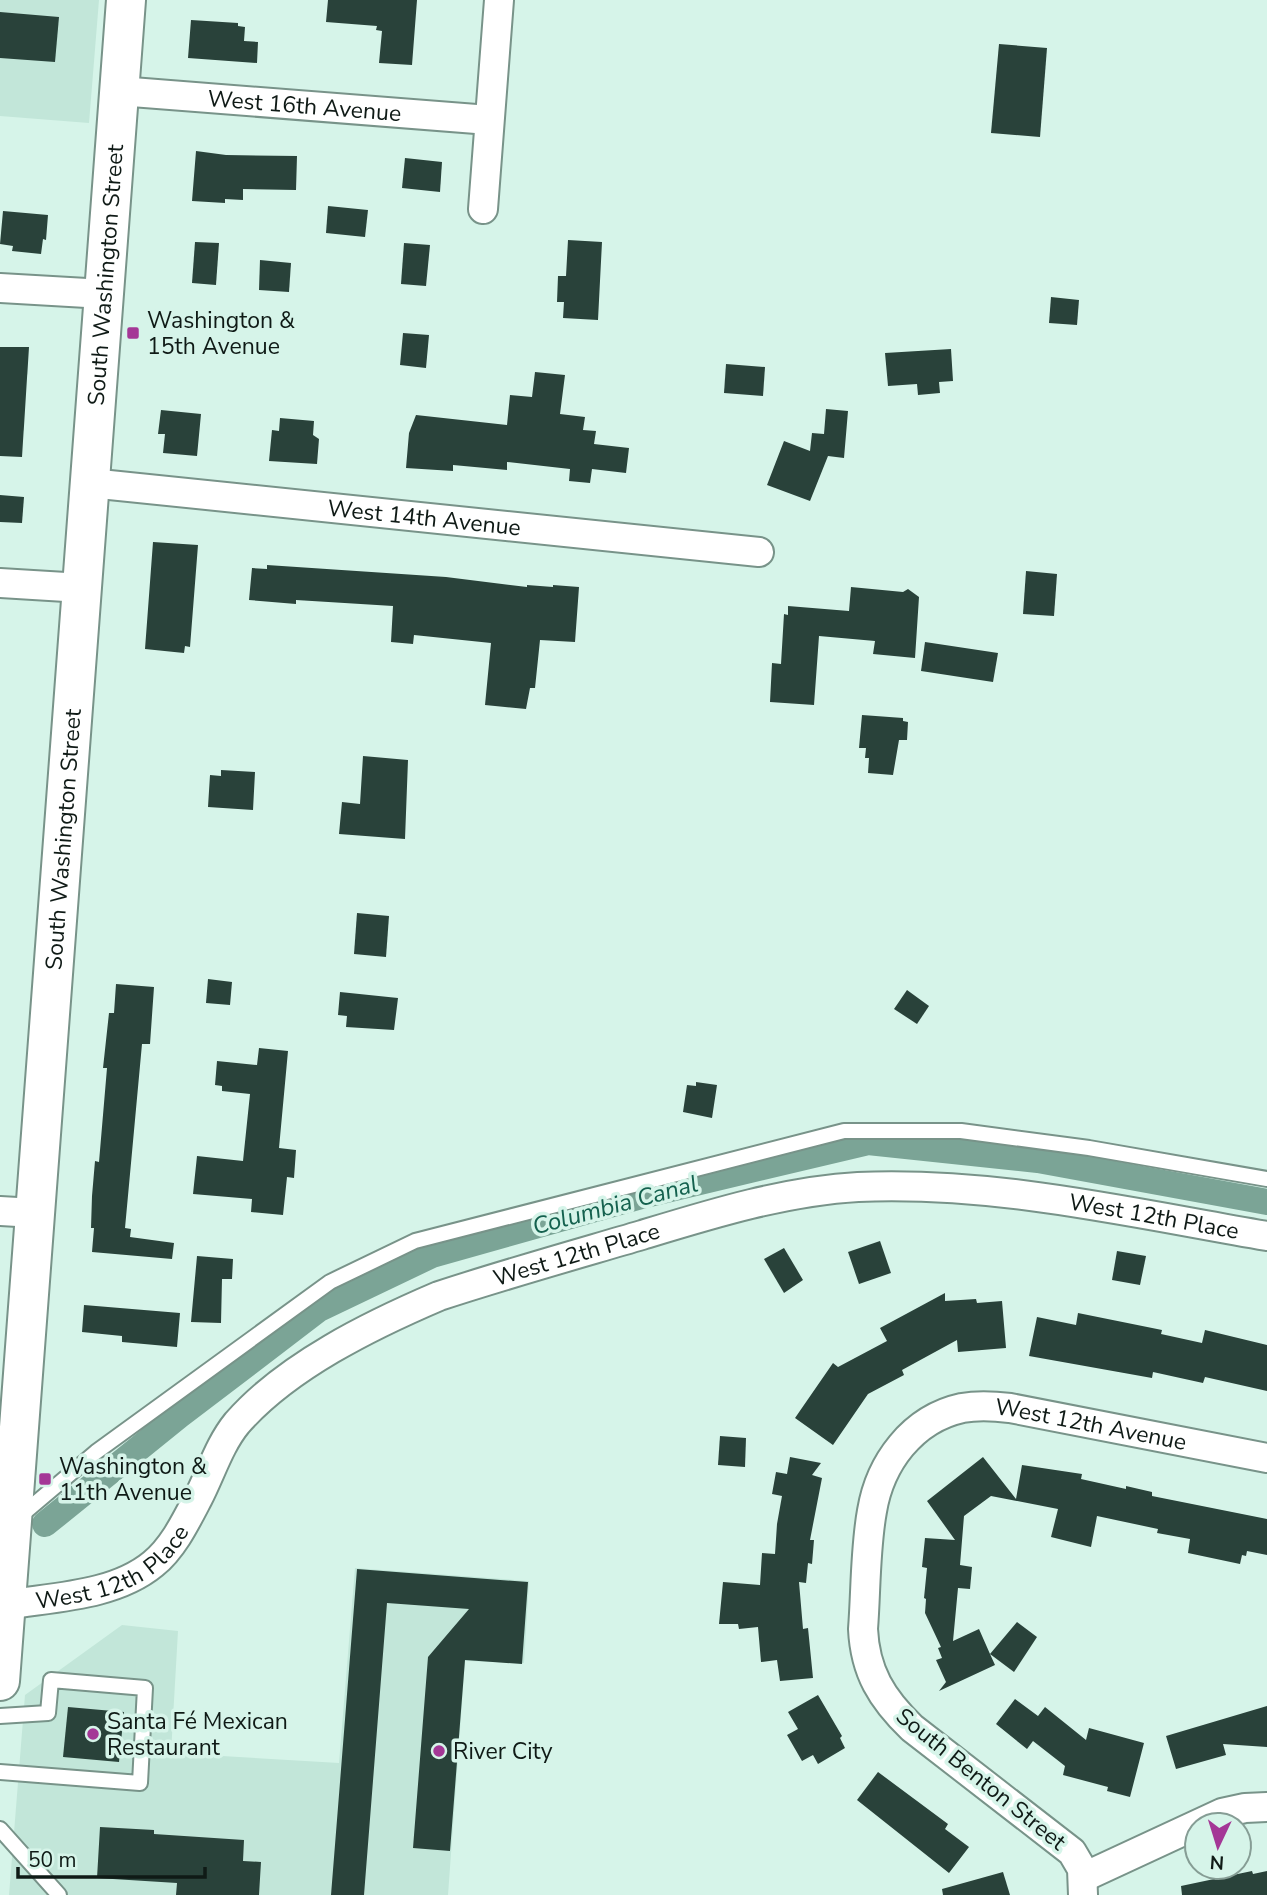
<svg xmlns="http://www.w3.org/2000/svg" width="1267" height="1895" font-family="'Nunito Sans',sans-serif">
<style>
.built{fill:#c2e6d9}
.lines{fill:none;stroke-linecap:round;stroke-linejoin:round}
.canal{stroke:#7ba496;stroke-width:26}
.building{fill:#29423a}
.service-casing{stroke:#789389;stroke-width:18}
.minor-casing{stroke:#789389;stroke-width:32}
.secondary-casing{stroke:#789389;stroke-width:42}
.service{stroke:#fff;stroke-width:14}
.minor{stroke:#fff;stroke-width:28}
.secondary{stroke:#fff;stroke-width:38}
.poi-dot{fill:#a43796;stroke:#d6f4e9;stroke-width:2.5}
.labels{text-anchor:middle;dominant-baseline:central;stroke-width:7;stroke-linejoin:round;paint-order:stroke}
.street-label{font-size:23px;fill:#0f1a16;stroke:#d6f4e9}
.poi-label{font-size:23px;fill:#0f1a16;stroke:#d6f4e9;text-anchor:start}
.water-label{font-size:24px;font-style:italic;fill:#14614e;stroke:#d6f4e9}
</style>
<rect width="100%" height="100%" fill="#d6f4e9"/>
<g class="built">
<path d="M0 0H99L89 123 0 116Z"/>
<path d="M355 1568 529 1581 524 1663 465 1661 448 1895H9L25 1695 122 1625 178 1631 171 1753 339 1763Z"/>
</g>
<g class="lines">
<path class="canal" d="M45 1524 180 1415 319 1309 432 1255 645 1195 868 1142 1038 1160 1267 1202"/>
</g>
<g class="building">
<path d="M328 0H417L412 65 379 63 382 31 376 30 377 26 326 22Z"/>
<path d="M0 12 59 17 55 62 0 58Z"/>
<path d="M191 20 238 23V26L245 27 244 41 258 42 257 63 188 58Z"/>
<path d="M999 44 1047 48 1040 137 991 133Z"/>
<path d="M196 151 226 155 297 156 296 190 243 189V200L225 199V203L192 201Z"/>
<path d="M405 158 442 162 440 192 402 188Z"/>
<path d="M328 206 368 210 365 237 326 233Z"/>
<path d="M3 211 48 215 46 240 43 239 41 254 12 251 13 246 0 244Z"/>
<path d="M568 240 602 242 598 320 563 318 564 302H557L558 276H566Z"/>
<path d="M195 242 219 243 216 285 192 283Z"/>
<path d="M404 243 430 245 426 286 401 284Z"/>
<path d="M260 260 291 263 289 292 259 290Z"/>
<path d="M1051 297 1079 300 1077 325 1049 323Z"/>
<path d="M403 333 429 335 426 368 400 365Z"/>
<path d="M0 347H29L22 457 0 456Z"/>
<path d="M951 349 953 381 939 382 940 393 918 395 917 384 888 386 885 353Z"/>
<path d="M726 364 765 367 763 396 724 393Z"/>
<path d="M535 372 565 375 560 414 585 417 583 430 596 431 594 444 629 448 626 473 592 469 590 483 569 481 570 469 507 462V470L453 465V471L406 468 409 433 416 415 507 425 510 395 532 397Z"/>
<path d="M826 409 848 411 844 458 828 456 810 501 767 485 784 441 810 451 812 433 824 434Z"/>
<path d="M161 410 201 414 197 456 163 453 165 434H158Z"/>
<path d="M280 418 314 421 313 435 319 439 317 464 269 461 272 430 279 431Z"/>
<path d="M0 495 24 497 22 523 0 522Z"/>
<path d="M153 542 198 545 190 647 185 646 184 653 145 649Z"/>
<path d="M267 565 446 577 527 587V585L553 587V585L579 587 575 642 540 640 535 688H530L526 709 485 705 491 643 414 635 413 644 391 642 393 606 296 600V604L249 600 252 568 267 569Z"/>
<path d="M1026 571 1057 574 1054 616 1023 614Z"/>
<path d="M851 587 903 592 908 589 919 597 915 658 873 654 875 641 819 636 814 705 770 702 772 663 781 664 784 614 788 615V606L849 611Z"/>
<path d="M925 642 998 653 993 682 921 671Z"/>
<path d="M862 715 903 718V721L908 722 907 740H899L893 775 868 773 869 758H865L866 748H859Z"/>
<path d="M363 756 408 760 405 839 339 834 342 802 360 804Z"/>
<path d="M221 770 255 772 253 810 208 807 210 775 221 776Z"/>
<path d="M357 913 389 916 386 957 354 954Z"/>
<path d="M208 979 232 982 230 1005 206 1003Z"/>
<path d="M116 984 154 987 150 1044H142L125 1228 131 1229 130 1237 174 1243 172 1259 92 1252 94 1228H91L92 1196 95 1161 99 1162 107 1068H103L109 1013H114Z"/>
<path d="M907 990 929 1006 917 1024 894 1009Z"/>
<path d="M340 992 398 998 394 1030 346 1027 347 1016 338 1015Z"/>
<path d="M259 1048 288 1051 279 1148 296 1150 294 1178 287 1177 283 1215 251 1212 252 1199 193 1194 197 1156 243 1161 250 1094 222 1091V1086L215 1085 217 1061 257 1065Z"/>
<path d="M696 1082 717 1085 712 1118 683 1112 687 1085 696 1086Z"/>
<path d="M880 1241 891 1273 859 1284 848 1252Z"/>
<path d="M784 1248 803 1280 784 1293 764 1259Z"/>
<path d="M1117 1251 1146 1256 1140 1285 1112 1280Z"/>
<path d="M197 1256 233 1259 232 1279H222L221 1323 191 1322Z"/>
<path d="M945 1293V1301L976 1299 977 1303 1002 1301 1006 1348 958 1352 957 1340 902 1370 904 1375 868 1394 833 1445 795 1418 833 1363 838 1367 887 1341 880 1328Z"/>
<path d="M84 1305 180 1313 177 1347 122 1342V1336L82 1332Z"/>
<path d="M1078 1313 1162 1330 1161 1334 1202 1343 1205 1330 1267 1345V1391L1205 1377 1203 1383 1153 1372 1152 1378 1029 1356 1037 1317 1076 1325Z"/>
<path d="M720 1436 746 1438 745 1467 718 1465Z"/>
<path d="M790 1457 821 1463 812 1475 822 1478 810 1540H814L812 1564 808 1563 806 1583 799 1582 803 1629 808 1628 813 1678 780 1681 777 1660 761 1662 758 1627 739 1629 738 1624H719L723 1582 760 1585 762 1553 775 1554 777 1524 782 1496 772 1494 776 1472 787 1474Z"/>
<path d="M983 1457 1016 1499 1022 1465 1082 1474 1081 1479 1126 1489V1486L1152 1492V1496L1267 1519V1555L1247 1551 1246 1556 1242 1555 1240 1564 1188 1553 1190 1539 1157 1533 1158 1529 1097 1516 1091 1547 1051 1537 1058 1509 991 1496 964 1516 960 1565 972 1567 970 1589 958 1588 953 1641 979 1629 990 1654 1017 1622 1037 1637 1014 1672 990 1654 995 1665 939 1691 946 1682 936 1660 942 1658 938 1648 941 1647 925 1613 926 1599 924 1598 927 1568 922 1567 925 1538 955 1540 927 1501Z"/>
<path d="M357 1569 528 1582 522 1664 465 1660 450 1851 413 1848 428 1657 469 1609 387 1603 364 1895H331Z"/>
<path d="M818 1695 842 1736 840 1738 845 1748 818 1764 813 1755 802 1761 787 1735 798 1729 788 1712Z"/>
<path d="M1015 1699 1038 1716 1045 1707 1086 1740 1089 1728 1144 1743 1130 1797 1107 1791 1108 1787 1063 1775 1065 1766 1033 1741 1027 1749 996 1724Z"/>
<path d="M1267 1706V1747L1223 1744 1226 1755 1176 1769 1166 1736Z"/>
<path d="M68 1707 124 1712 119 1762 63 1757Z"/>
<path d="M878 1772 948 1824 945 1829 969 1847 949 1873 857 1800Z"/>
<path d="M100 1827 154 1830V1834L244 1840 243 1861 261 1862 259 1895H176L177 1883 97 1878Z"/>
<path d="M1252 1871 1253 1874 1267 1871V1895H1182L1181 1886Z"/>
<path d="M1003 1872 1010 1895H943L942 1889Z"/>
</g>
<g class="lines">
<g class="service-casing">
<g id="service">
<path d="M18 1518 96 1452 330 1282 415 1241 844 1131H961L1089 1148 1267 1179"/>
<path d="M0 1716 48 1713 51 1680 145 1688 140 1783 0 1772"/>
<path d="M0 1829 59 1895"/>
</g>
</g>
<g class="minor-casing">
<g id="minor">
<path id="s1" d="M119 91 489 120"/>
<path d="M483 209 499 0"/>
<path d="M0 288 104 294"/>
<path id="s2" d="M90 483 759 552"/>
<path d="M0 583 82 588"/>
<path d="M0 1211 35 1213"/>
<path id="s3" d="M6 1605C54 1597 114 1596 153 1564 173 1548 186 1521 198 1498 211 1473 219 1445 237 1423 287 1366 371 1325 439 1296 506 1274 574 1255 642 1235 711 1214 785 1191 858 1187 996 1181 1132 1213 1267 1236"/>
<path d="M1084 1877 1222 1813 1245 1808 1267 1807"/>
<path id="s4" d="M1083 1895 1082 1869 1072 1852 912 1728C882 1699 865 1672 863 1629 866 1591 865 1549 872 1511 880 1463 912 1419 962 1408 978 1405 994 1406 1010 1408L1267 1458"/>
</g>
</g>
<g class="secondary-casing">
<g id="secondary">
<path id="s5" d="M0 1681 126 0"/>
</g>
</g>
<use href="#service" class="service"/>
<use href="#minor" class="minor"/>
<use href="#secondary" class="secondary"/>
</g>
<g class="poi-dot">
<rect x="126" y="326" width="14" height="14" rx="3.5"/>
<rect x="38" y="1472" width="14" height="14" rx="3.5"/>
<circle cx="93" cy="1734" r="7"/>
<circle cx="439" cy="1751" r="7"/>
</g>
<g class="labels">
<g class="street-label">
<text stroke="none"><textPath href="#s1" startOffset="186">West 16th Avenue</textPath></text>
<text stroke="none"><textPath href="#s5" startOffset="1410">South Washington Street</textPath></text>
<text stroke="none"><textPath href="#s2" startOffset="336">West 14th Avenue</textPath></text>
<text stroke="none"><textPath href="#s5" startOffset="844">South Washington Street</textPath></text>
<text stroke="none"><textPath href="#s3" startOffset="1292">West 12th Place</textPath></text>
<text stroke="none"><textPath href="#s3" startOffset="704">West 12th Place</textPath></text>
<text stroke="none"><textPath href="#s4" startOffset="756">West 12th Avenue</textPath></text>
<text stroke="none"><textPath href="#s3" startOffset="116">West 12th Place</textPath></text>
<text transform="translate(981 1779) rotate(39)">South Benton Street</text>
</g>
<g class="poi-label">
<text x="147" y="320">Washington &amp;<tspan x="147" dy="26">15th Avenue</tspan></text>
<text x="59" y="1466">Washington &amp;<tspan x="59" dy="26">11th Avenue</tspan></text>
<text x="107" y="1721">Santa Fé Mexican<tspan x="107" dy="26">Restaurant</tspan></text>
<text x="453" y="1751">River City</text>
</g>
<g class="water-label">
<text transform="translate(615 1205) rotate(-15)">Columbia Canal</text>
</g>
</g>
<g transform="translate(1218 1846) rotate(184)"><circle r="33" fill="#d6f4e9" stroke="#869d95" stroke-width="2"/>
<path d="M0-5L12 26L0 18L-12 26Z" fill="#a43796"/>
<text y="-10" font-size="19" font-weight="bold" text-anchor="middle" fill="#0f1a16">N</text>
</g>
<path d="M18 1867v10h187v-10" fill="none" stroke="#0f1a16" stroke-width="3.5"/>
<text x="28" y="1867" font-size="21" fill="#0f1a16" stroke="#d6f4e9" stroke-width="5" paint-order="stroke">50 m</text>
</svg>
